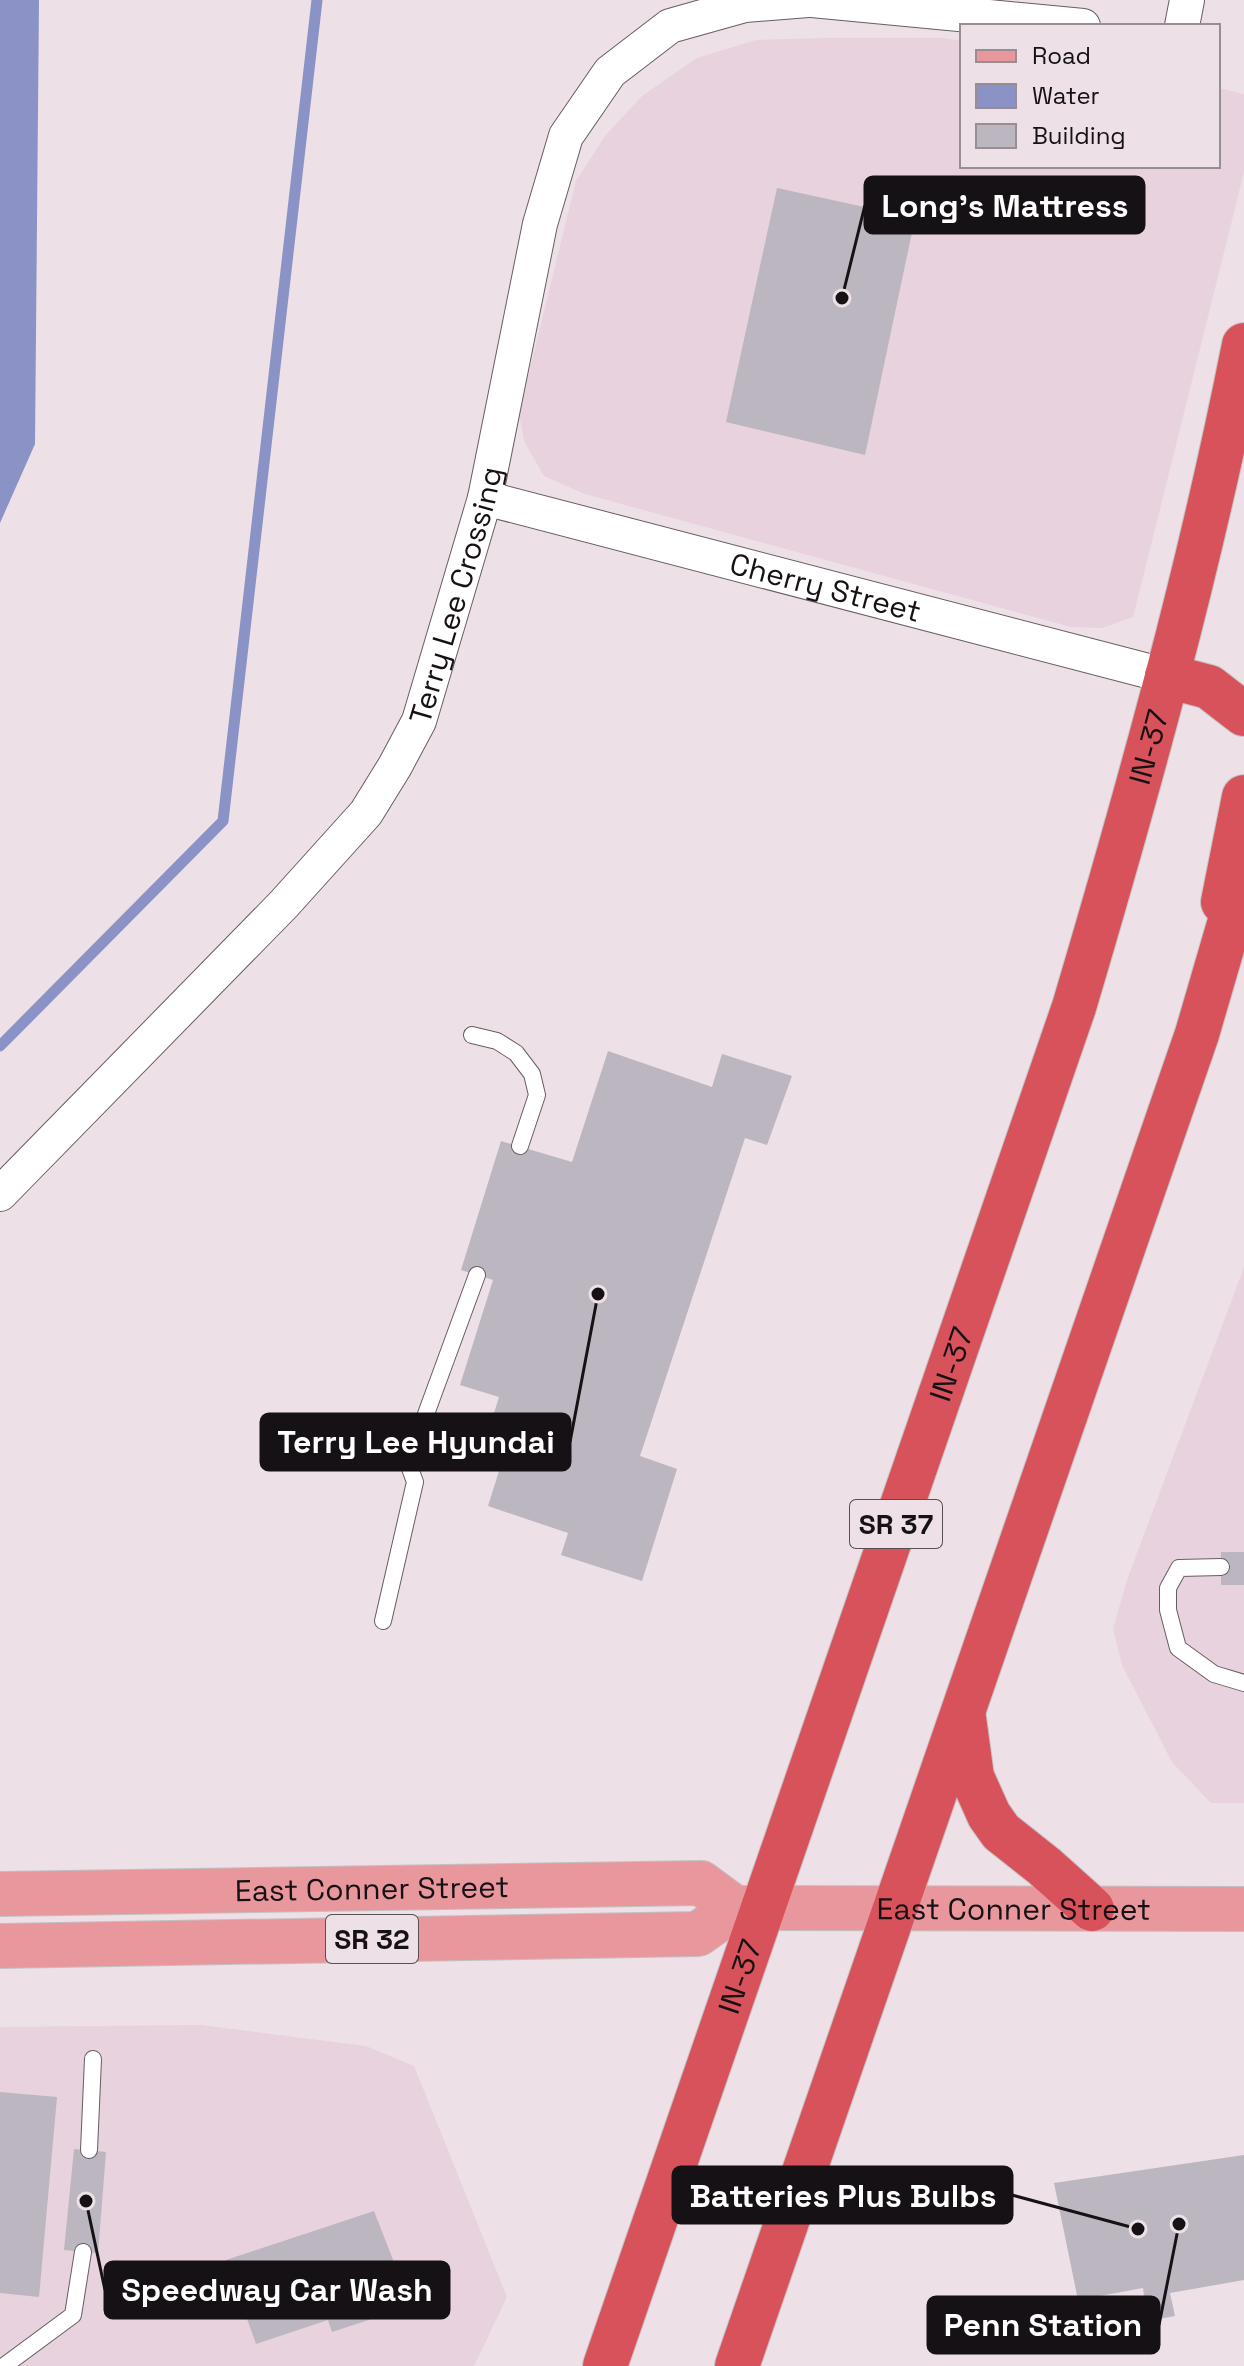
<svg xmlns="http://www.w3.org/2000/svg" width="1244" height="2366" font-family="'Space Grotesk',sans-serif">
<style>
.built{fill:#e7d2dd}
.water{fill:#8b92c5}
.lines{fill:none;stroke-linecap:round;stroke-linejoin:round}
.stream{stroke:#8b92c5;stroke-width:11}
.building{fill:#bcb6c1}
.lane-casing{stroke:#685d63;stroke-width:18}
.street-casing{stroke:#685d63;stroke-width:36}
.primary-casing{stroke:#c2c1c2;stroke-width:46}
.highway-casing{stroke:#c2c1c2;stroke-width:46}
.lane{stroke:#fff;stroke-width:16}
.street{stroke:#fff;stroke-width:34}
.primary{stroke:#e8979d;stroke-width:44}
.highway{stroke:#d8525c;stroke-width:44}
.labels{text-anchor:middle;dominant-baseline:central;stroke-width:6;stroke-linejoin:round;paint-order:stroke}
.shield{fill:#ede0e6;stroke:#564f53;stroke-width:2}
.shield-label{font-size:28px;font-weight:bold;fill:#161114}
.street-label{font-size:30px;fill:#161114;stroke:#ede0e6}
.leader{fill:none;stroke:#161114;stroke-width:3}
.callout-dot{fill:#161114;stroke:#ede0e6;stroke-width:3}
.callout{fill:#161114;stroke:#161114;stroke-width:3}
.callout-label{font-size:32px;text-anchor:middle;font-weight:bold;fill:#fff}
</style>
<rect width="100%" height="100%" fill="#ede0e6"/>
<g class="built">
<path d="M825 38H942L962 41V166H1218V88L1244 94V172L1133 617 1102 628 1071 627 585 494 544 476 524 441 519 413 576 181 605 136 642 96 697 58 756 40Z"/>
<path d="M1244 1267V1803H1211L1172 1762 1122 1665 1113 1629 1127 1580Z"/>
<path d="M200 2025 366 2046 414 2066 507 2297 474 2366H0V2027Z"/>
</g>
<path class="water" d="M0 0H39L35 444 0 523Z"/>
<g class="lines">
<path class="stream" d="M0 1046 223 821 317 0"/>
</g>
<g class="building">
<path d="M777 188 915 218 865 455 726 422Z"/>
<path d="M608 1051 712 1087 722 1054 792 1076 767 1145 745 1138 640 1456 677 1469 642 1581 561 1555 568 1533 488 1506 505 1452 484 1445 499 1397 460 1385 493 1280 461 1270 501 1141 572 1162Z"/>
<rect x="1221" y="1552" width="23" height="33"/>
<path d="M0 2092 57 2097 39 2297 0 2293Z"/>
<path d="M74 2149 106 2152 98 2253 64 2250Z"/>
<path d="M1244 2155V2280L1170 2293 1175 2316 1153 2320 1148 2296H1144L1143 2288 1078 2300 1054 2183Z"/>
<path d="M374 2211 404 2288 403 2296 384 2302 387 2314 332 2332 328 2320 256 2344 226 2260Z"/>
</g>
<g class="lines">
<g class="lane-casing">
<g id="lane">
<path d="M472 1035 497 1041 516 1053 532 1074 537 1095 520 1146"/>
<path d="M1221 1567 1179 1568 1168 1588V1610L1178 1648 1214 1674 1244 1683"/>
<path d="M383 1621 415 1482 408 1463 477 1275"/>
<path d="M89 2150 93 2059"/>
<path d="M4 2366 73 2315 83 2252"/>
</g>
</g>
<g class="street-casing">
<g id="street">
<path d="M812 0 1083 26"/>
<path d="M1182 26 1187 0"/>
<path id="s1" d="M485 498 1167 676"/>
<path id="s2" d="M0 1194 283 905 366 813 395 766 419 721 485 498 540 224 566 136 610 72 670 26 745 5 808 0"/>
</g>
</g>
<g class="primary-casing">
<g id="primary">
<path id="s3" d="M0 1894 701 1883 735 1908"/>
<path id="s4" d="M0 1946 698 1934 735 1908 1244 1909"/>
</g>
</g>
<g class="highway-casing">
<g id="highway">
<path d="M1167 676 1209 687 1244 714"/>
<path d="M1223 902 1244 797"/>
<path d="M964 1718 972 1777 989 1815 1001 1832 1044 1866 1092 1909"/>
<path id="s5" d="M605 2366 1074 1007C1139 788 1200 568 1244 345"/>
<path d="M737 2366 1197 1034 1244 873"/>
</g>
</g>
<use href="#lane" class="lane"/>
<use href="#street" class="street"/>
<use href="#primary" class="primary"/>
<use href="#highway" class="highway"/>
</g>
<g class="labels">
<g class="shield">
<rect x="850" y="1500" width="92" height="48" rx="6"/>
<rect x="326" y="1915" width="92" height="48" rx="6"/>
</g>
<g class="shield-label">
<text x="896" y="1524">SR 37</text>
<text x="372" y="1939">SR 32</text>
</g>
<g class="street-label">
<text stroke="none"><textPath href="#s1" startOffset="352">Cherry Street</textPath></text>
<text stroke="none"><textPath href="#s2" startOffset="766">Terry Lee Crossing</textPath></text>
<text stroke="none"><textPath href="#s5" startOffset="1708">IN-37</textPath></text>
<text stroke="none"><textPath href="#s5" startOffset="1060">IN-37</textPath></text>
<text stroke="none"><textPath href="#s3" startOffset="372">East Conner Street</textPath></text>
<text stroke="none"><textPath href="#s4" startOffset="1022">East Conner Street</textPath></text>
<text stroke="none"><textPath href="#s5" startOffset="412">IN-37</textPath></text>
</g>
</g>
<path class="leader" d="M842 298L865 205M598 1294L570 1442M1138 2229L1012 2195M86 2201L105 2290M1179 2224L1159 2325"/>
<g class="callout-dot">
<circle cx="842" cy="298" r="8"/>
<circle cx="598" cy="1294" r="8"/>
<circle cx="1138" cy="2229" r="8"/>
<circle cx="86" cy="2201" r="8"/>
<circle cx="1179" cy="2224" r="8"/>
</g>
<g class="callout">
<rect x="865" y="177" width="279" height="56" rx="8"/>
<rect x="261" y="1414" width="309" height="56" rx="8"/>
<rect x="673" y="2167" width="339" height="56" rx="8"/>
<rect x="105" y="2262" width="344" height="56" rx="8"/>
<rect x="928" y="2297" width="231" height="56" rx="8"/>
</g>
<g class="callout-label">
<text x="1005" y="217">Long's Mattress</text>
<text x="416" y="1453">Terry Lee Hyundai</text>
<text x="843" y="2207">Batteries Plus Bulbs</text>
<text x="277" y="2301">Speedway Car Wash</text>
<text x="1043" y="2336">Penn Station</text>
</g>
<rect x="960" y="24" width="260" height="144" fill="#ede0e6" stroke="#978d92" stroke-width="2"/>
<rect x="976" y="50" width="40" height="12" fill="#e8979d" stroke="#978d92" stroke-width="2"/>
<text x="1032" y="64" font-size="24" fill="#161114">Road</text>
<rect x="976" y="84" width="40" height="24" fill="#8b92c5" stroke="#978d92" stroke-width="2"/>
<text x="1032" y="104" font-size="24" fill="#161114">Water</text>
<rect x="976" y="124" width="40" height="24" fill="#bcb6c1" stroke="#978d92" stroke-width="2"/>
<text x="1032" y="144" font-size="24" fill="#161114">Building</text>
</svg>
